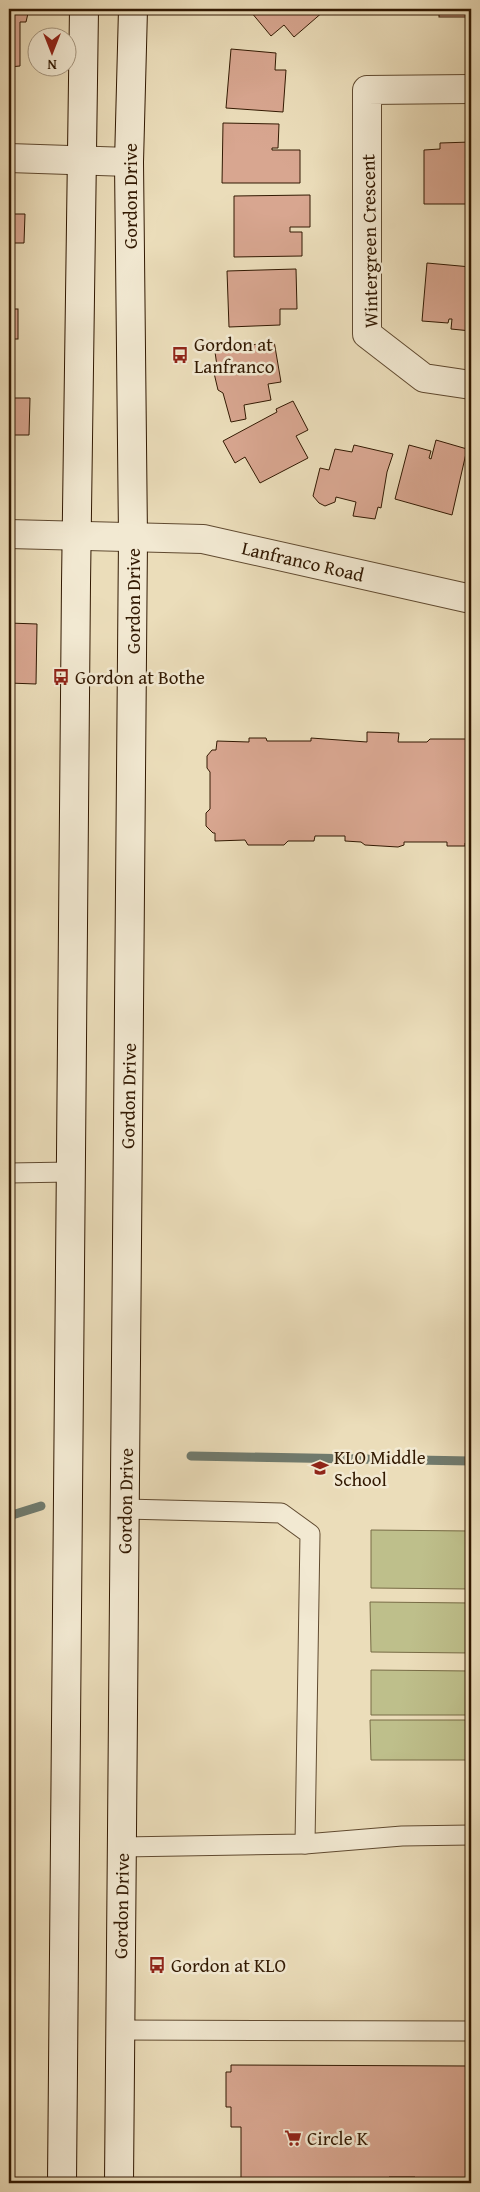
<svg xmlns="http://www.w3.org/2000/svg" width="480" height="2192" font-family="'Gentium Book Plus',serif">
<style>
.park{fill:#bebf8b;stroke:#786c46}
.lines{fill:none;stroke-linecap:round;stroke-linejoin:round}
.stream{stroke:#707a6d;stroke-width:9}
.building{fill:#d8a690;stroke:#321902}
.service-casing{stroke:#604a30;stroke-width:21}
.minor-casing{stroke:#604a30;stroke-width:30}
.tertiary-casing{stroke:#604a30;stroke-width:30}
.secondary-casing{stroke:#321902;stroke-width:30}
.service{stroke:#f2e9d2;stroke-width:19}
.minor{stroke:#f2e9d2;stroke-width:28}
.tertiary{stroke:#f2e9d2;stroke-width:28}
.secondary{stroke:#f2e9d2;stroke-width:28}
.labels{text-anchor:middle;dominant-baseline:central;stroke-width:5;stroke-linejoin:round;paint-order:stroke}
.street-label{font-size:19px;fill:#321902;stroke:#f2e9d2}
.poi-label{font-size:19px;fill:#321902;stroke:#f2e9d2;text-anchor:start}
</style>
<rect width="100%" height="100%" fill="#ebddba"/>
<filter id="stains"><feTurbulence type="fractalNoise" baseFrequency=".004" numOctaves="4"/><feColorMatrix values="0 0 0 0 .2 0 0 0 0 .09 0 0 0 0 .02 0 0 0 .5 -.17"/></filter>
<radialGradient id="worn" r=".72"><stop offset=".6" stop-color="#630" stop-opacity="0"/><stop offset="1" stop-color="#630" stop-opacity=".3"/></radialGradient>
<g class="park">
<path d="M371 1530 471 1531V1589L371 1588Z"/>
<path d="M370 1602 471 1603V1653L371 1652Z"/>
<path d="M371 1670 471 1671V1715H371Z"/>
<path d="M370 1720H471V1760H371Z"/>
</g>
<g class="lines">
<g class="stream">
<path d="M191 1456 471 1461"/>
<path d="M9 1516 41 1506"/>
</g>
</g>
<g class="building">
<path d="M9 9H29L26 22H20V66L9 67Z"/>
<path d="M244 9H322L324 11 294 37 284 25 271 36 251 12 248 14Z"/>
<rect x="439" y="9" width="32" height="8"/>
<path d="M231 49 276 53 275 70H286L283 112 226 108Z"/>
<path d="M223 123 279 124 278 148H272V150H300V183H222Z"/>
<path d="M471 142V204H424V150L440 149V143Z"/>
<path d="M310 195V227H290V232H302V256L234 257V196Z"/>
<path d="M9 214H25L24 243H9Z"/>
<path d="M427 263 471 267V331L451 329 452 319H449L448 323 422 321Z"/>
<path d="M296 269 297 309H280V325L229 327 227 271Z"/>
<rect x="9" y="309" width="9" height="30"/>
<path d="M274 341 281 382 268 384 271 400 244 405 246 419 231 422 223 393 218 390 214 373 217 366 215 352Z"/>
<path d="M9 398H30L29 435H9Z"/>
<path d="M293 401 308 430 296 436 308 458 260 483 245 457 235 463 223 441 277 412 276 409Z"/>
<path d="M436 440 467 449 452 515 395 499 409 445 431 451 429 458 431 459Z"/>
<path d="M354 445 393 454 387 472 381 508 378 507 375 519 353 516 356 502 336 497 335 502 325 506 319 503 313 496 320 468 329 470 335 449 352 452Z"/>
<path d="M9 623 37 624 36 684 9 683Z"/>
<path d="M367 732 399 733 398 742H427L430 739H470L471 843H465V846H447V842H404V845L398 847 365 845 361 842 345 841V836H315L314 841H288L284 845H248L245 840 215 841V833H213L206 826V813L210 809V772L207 768V756L212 750H216L217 741 249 742V738H266L267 741H311V738L367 742Z"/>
<path d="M231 2065 471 2066V2180H415V2177H389V2182H360V2178L241 2180V2127H231V2107H226V2072H231Z"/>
</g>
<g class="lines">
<g class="service-casing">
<g id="service">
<path d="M9 1173 71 1172"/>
<path d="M125 1509 281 1513 310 1534 305 1844"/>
<path d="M122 1847 305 1844 402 1836 471 1835"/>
<path d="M120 2030 471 2031"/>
</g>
</g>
<g class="minor-casing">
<g id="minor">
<path d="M471 89 367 90V334L424 378 471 385"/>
<path d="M9 158 129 162"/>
</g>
</g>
<g class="tertiary-casing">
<path id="tertiary" d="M9 534 203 539 471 599"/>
</g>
<g class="secondary-casing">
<g id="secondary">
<path d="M62 2183 76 583 84 9"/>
<path d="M119 2183 133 538 129 162 133 9"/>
</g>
</g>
<use href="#service" class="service"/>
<use href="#minor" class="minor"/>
<use href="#tertiary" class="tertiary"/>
<use href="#secondary" class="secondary"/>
</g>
<defs>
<g id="bus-bare" transform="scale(1.35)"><path d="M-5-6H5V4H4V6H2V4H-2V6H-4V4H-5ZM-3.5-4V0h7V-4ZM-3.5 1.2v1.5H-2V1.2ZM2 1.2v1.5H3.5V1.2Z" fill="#8f2418" stroke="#f2e9d2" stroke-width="2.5" paint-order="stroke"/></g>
<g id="school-bare" transform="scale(1.35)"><path d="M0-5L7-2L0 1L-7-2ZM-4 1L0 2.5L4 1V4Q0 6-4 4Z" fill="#8f2418" stroke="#f2e9d2" stroke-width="2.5" paint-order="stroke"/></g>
<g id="supermarket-bare" transform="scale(1.35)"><path d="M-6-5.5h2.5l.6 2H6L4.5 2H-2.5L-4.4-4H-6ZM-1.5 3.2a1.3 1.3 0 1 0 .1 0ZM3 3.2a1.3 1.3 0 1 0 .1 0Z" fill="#8f2418" stroke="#f2e9d2" stroke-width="2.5" paint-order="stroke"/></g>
</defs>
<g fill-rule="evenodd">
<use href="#bus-bare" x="180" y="355"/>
<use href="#bus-bare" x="61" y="677"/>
<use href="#school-bare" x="320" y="1468"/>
<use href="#bus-bare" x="157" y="1965"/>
<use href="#supermarket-bare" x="293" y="2138"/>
</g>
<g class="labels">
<g class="street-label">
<text transform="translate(130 196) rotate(-90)">Gordon Drive</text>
<text transform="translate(369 241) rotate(-91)">Wintergreen Crescent</text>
<text transform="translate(303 561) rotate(13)">Lanfranco Road</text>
<text transform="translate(133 601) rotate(-90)">Gordon Drive</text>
<text transform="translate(128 1096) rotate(-89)">Gordon Drive</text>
<text transform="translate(125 1501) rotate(-89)">Gordon Drive</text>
<text transform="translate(121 1906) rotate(-89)">Gordon Drive</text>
</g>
<g class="poi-label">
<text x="194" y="344">Gordon at<tspan x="194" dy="22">Lanfranco</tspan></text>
<text x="75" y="677">Gordon at Bothe</text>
<text x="334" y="1457">KLO Middle<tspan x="334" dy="22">School</tspan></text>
<text x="171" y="1965">Gordon at KLO</text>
<text x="307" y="2138">Circle K</text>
</g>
</g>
<rect width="480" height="2192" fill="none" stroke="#ebddba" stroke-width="30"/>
<rect x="10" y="10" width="460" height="2172" fill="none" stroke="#321902" stroke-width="2.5"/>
<rect x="15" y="15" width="450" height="2162" fill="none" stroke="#321902"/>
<g transform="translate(52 52) rotate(180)"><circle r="24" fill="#f2e9d2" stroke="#a5967f"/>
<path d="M0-4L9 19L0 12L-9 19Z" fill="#8f2418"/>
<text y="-8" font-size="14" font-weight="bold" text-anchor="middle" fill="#321902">N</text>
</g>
<rect width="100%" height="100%" filter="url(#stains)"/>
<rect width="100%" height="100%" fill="url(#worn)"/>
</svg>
